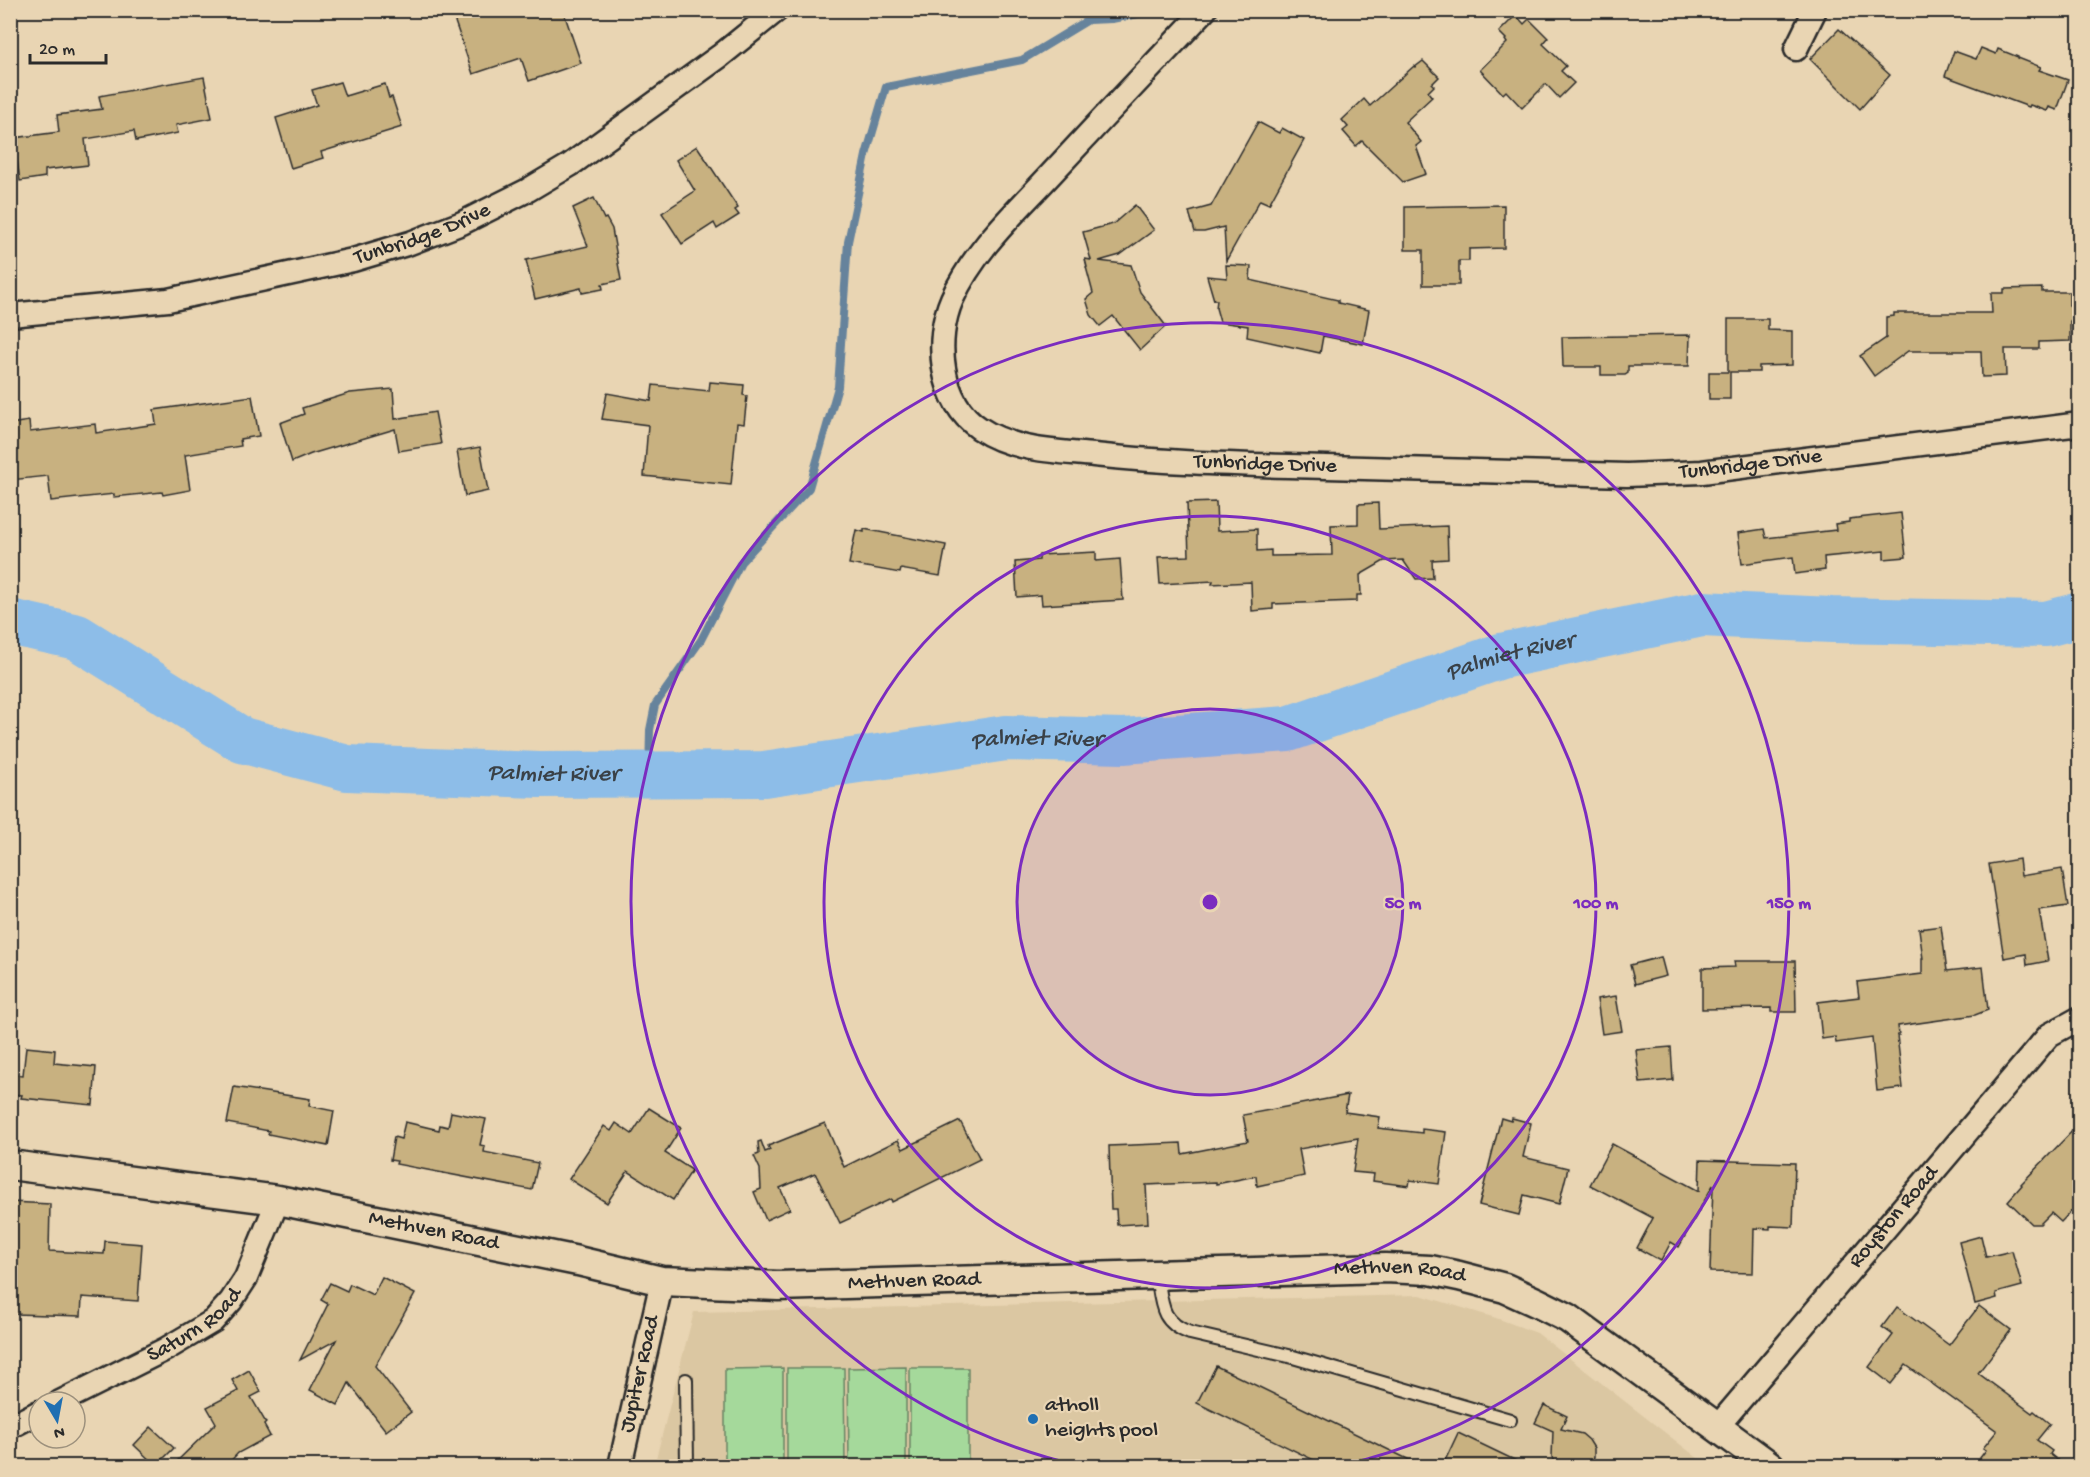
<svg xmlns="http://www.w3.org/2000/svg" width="2090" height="1477" font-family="'Gochi Hand',sans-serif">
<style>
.built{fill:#dbc7a2}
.green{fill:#a5d99b;stroke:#688263;stroke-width:1.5}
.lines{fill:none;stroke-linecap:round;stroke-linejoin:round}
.stream{stroke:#66839c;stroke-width:8}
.river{stroke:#8dbde8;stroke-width:46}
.building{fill:#c8b180;stroke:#2b2b2b;stroke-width:1.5}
.service-casing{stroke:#2b2b2b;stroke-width:16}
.minor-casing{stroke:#2b2b2b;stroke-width:27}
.tertiary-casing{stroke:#2b2b2b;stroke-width:33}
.service{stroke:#e9d5b3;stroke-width:12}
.minor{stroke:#e9d5b3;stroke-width:22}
.tertiary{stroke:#e9d5b3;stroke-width:28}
.ring{fill:none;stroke:#7b2cbf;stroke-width:3}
.poi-dot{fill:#1f6fb2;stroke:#e9d5b3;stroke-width:2}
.labels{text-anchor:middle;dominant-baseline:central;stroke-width:4.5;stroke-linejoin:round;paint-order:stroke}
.street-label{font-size:22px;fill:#2b2b2b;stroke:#e9d5b3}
.poi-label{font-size:22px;fill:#2b2b2b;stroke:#e9d5b3;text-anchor:start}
.water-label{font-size:24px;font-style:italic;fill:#3a4147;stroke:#e9d5b3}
.centre{fill:#7b2cbf;stroke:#e9d5b3;stroke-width:3}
.ring-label{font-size:18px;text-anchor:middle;font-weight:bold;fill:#7b2cbf;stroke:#e9d5b3;stroke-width:4.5;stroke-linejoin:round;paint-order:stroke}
</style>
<rect width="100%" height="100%" fill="#e9d5b3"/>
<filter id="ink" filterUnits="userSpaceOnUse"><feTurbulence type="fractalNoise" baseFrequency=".0167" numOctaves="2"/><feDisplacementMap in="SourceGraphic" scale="12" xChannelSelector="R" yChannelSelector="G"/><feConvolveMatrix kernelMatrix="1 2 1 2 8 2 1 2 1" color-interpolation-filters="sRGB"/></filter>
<g filter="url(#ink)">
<path class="built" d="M1420 1295 1496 1318 1537 1333 1708 1466H654L694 1312Z"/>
<g class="green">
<path d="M906 1367V1466H849L848 1368Z"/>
<path d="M783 1368V1466H725V1369Z"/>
<path d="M787 1368H844L845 1466H787Z"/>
<rect x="910" y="1368" width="58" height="98"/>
</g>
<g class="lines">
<path class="stream" d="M649 774 650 730 655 705 701 640 741 562 809 488 838 387 848 242 866 155 886 87 1022 60 1088 20 1112 19 1143 13 1146 10"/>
<path class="river" id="s1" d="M10 622 77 637 242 740 347 768 539 775 764 774 1006 738 1123 741 1288 729 1501 656 1702 614 1832 620 2046 624 2080 615"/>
</g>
<g class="building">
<path d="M451 10H563L581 63 529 81 521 58 473 74Z"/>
<path d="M1516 15 1524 24 1529 19 1548 38 1543 44 1566 66 1561 71 1574 83 1559 98 1546 84 1522 108 1506 91 1503 94 1480 70 1507 43 1505 40 1506 39 1499 32Z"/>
<path d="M1839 29 1890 75 1860 109 1810 59Z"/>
<path d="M1981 48 1996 54 1998 49 2018 57V58L2041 67 2039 70 2068 80 2057 110 2049 107 2047 111 2030 105 2029 107 1945 76 1954 51 1976 59Z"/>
<path d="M1423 61 1439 77 1432 84 1434 86 1428 92 1432 97 1405 122 1421 142 1416 146 1426 174 1403 182 1362 141 1356 146 1343 131 1348 127 1342 120 1364 99 1370 106 1414 66 1415 67Z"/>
<path d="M204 77 212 118 176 125 178 133 136 141 134 131 85 139 88 165 45 170V177L20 181 14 138 59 132 57 115 102 109 99 96Z"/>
<path d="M340 82 345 96 385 84 389 98 392 97 402 127 321 152 323 158 291 168 276 118 317 105 312 90Z"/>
<path d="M1258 122 1279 133 1282 128 1304 140 1269 204 1260 200 1226 261 1224 227 1204 232H1195L1189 212 1211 206Z"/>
<path d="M697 146 738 208 735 210 739 215 717 229 714 223 682 244 662 213 695 191 676 160Z"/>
<path d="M594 198 604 219 606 218 612 229 621 280 602 284 603 289 582 293 581 288 535 299 526 260 588 246 573 208Z"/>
<path d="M1135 205 1154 230 1120 255 1099 261 1131 265 1140 292 1166 326 1140 350 1113 316 1100 326 1091 315 1086 299 1093 293 1086 267H1087L1085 259 1091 260 1083 232 1113 224Z"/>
<path d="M1504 205V248L1469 249V261H1459V285H1423V250H1405V207Z"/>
<path d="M1226 265 1251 266 1250 280 1338 300V303L1369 310 1363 344 1323 336 1320 353 1247 337 1248 326 1220 322 1216 308 1217 300H1214L1207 276 1227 278Z"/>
<path d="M2042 288V292H2069V305L2079 311V314L2070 321V341L2039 342V349H2005L2006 376 1982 377 1981 351H1908L1874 376 1860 356 1886 338V317L1894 316V313H1992L1991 293H2004V289Z"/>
<path d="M1728 319H1768V330L1792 331V365L1759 366V372H1730V399H1709V372H1728Z"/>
<path d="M1690 335 1689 366H1628V373L1625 375H1601V367H1563L1562 337Z"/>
<path d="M710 382 744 385 743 395 747 396 744 424 737 423 731 485 644 476 648 425 602 419 607 393 651 401 653 385 709 391Z"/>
<path d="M393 389 395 419 435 412 441 444 399 451 395 429 311 454 292 462 280 423 304 414 302 408 350 393Z"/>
<path d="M252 396 259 436 240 439 241 446 185 455 190 490 163 495 162 492 114 497V494L51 501 48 476 10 480V424L29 421 30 432 95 424 96 433 156 424 154 410Z"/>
<path d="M480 447 488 491 465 496 457 451Z"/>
<path d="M1216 502 1217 531 1257 529V551L1271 550V556L1332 555 1331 525 1358 524V504L1378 503 1379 529 1447 526 1448 559 1432 560 1433 578 1416 579 1403 560 1384 561 1360 575 1361 595H1357V601L1273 604V609L1252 611 1251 582 1212 584 1213 581 1160 584 1158 557 1189 556 1187 503Z"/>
<path d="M1901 513 1906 557 1884 559V551L1824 557 1825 570 1795 574 1793 557 1742 564 1738 533 1764 529 1766 538 1836 530 1835 524 1849 522V519Z"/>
<path d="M864 529 946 545 940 576 901 569 900 573 849 564 856 530 864 532Z"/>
<path d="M1096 552V561L1120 559 1123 600 1042 605 1041 595 1017 597 1015 562 1039 560V555Z"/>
<path d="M2019 859 2021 876 2062 869 2068 906 2039 910 2048 961 2027 965 2026 954 2004 958 1989 864Z"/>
<path d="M1941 926 1947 971 1983 967 1988 1010 1975 1015 1898 1026 1899 1035H1897L1903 1088 1877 1091 1872 1038 1836 1043 1835 1037 1822 1039 1818 1002 1859 997 1857 982 1922 974V959H1923L1919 929Z"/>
<path d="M1661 957 1666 976 1635 984 1630 965Z"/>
<path d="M1734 961H1795L1796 1012H1771V1008L1702 1009V968L1735 967Z"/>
<path d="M1616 996 1622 1031 1602 1034 1597 999Z"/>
<path d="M26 1047 55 1050 54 1063 96 1067 93 1105 21 1098 22 1095 10 1094V1074L23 1075Z"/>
<path d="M1671 1047 1673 1080 1640 1083 1636 1050Z"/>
<path d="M234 1087 310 1099 309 1106 334 1111 328 1146 268 1134 269 1131 227 1123Z"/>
<path d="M1348 1095 1345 1112 1380 1117 1378 1128 1422 1133V1129L1446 1132 1439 1184 1410 1180 1409 1186 1373 1181 1374 1174 1353 1172 1358 1138 1299 1149 1304 1176 1257 1186 1256 1176 1216 1184V1182L1146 1185 1148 1223 1117 1225 1116 1209H1111L1109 1146 1181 1143 1182 1154 1248 1141 1243 1115Z"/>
<path d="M649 1108 681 1128 665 1153 692 1170 673 1200 628 1171 607 1203 569 1179 604 1126 611 1131 616 1123 632 1134Z"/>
<path d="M451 1112 486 1119 480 1145 485 1146 484 1152 538 1163 532 1190 396 1164 397 1161 390 1160 394 1137 401 1139 405 1122 439 1130 440 1125 448 1127Z"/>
<path d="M1501 1118 1511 1121 1512 1118 1531 1123 1523 1157 1568 1168 1559 1204 1524 1195 1519 1215 1479 1205Z"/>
<path d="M960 1121 980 1159 892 1202 891 1199 840 1223 815 1173 780 1188 790 1209 766 1220 754 1192 761 1189 760 1169 754 1156 759 1154 758 1142 761 1141 765 1152 770 1150 768 1146 825 1123 844 1167 898 1140 903 1149Z"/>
<path d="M2079 1124V1203L2061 1222 2051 1213 2040 1224H2032L2008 1201 2022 1185 2021 1184Z"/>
<path d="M1612 1144 1699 1191 1700 1160 1795 1163 1793 1227 1770 1226V1229L1754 1228 1753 1273 1710 1272 1713 1185 1679 1247 1671 1242 1661 1261 1637 1248 1653 1218 1590 1185Z"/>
<path d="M10 1202 50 1204 49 1251 104 1254 105 1241 142 1244 138 1301 82 1297 81 1316 15 1314 16 1297 10 1296Z"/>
<path d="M1981 1236 1986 1257 2012 1251 2022 1286 1996 1293 1997 1298 1975 1304 1959 1242Z"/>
<path d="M382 1277 415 1294 375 1366 411 1412 386 1431 349 1383 338 1405 310 1390 336 1340 300 1360 328 1304 321 1300 330 1283 347 1291 350 1284 373 1295Z"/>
<path d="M1979 1306 2011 1330 1978 1373 2032 1413 2034 1411 2050 1424 2037 1440 2052 1451 2050 1454 2066 1467H1973L1986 1450 1983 1448 1997 1431 1906 1365 1891 1384 1869 1367 1893 1335 1882 1327 1897 1307 1949 1345Z"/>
<path d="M1216 1366 1424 1467H1328L1197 1403Z"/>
<path d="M249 1370 261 1392 251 1397 266 1423 264 1425 270 1436 238 1453 225 1467H171L216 1423 207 1407 238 1391 232 1380Z"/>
<path d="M1544 1405 1567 1416 1561 1429 1582 1434 1589 1440 1594 1448V1457L1589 1467H1556L1552 1457 1553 1431 1535 1423Z"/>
<path d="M151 1427 174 1448 156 1466 134 1445Z"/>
<path d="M1458 1433 1529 1467H1442Z"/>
</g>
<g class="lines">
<g class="service-casing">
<g id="service">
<path d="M1157 1275C1162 1304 1160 1322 1190 1333L1293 1357 1510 1420"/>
<path d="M686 1380 687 1466"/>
</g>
</g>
<g class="minor-casing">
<g id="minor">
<path id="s2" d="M1205 10C1153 65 1102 119 1051 174 1015 213 974 250 952 299 934 340 940 402 979 428 1013 451 1055 451 1094 455 1159 462 1224 464 1289 466 1401 469 1514 472 1627 475L1702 472 2080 424"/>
<path d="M1796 49 1815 10"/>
<path id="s3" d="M10 315 168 300 353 260 410 243 462 223 528 190 570 165 720 56 777 10"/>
<path id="s4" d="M60 1402 166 1349 213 1321 231 1301 246 1278 278 1200"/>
<path id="s5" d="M1718 1426 2049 1035 2080 1018"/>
<path d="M10 1427 39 1412"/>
<path id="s6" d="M620 1466 662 1281"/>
</g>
</g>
<g class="tertiary-casing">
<g id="tertiary">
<path id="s7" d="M10 1165 278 1200 578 1261 662 1281 778 1286 1385 1268 1430 1270 1459 1276 1505 1288 1538 1303 1568 1318 1770 1466"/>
</g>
</g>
<use href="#service" class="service"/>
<use href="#minor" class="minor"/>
<use href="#tertiary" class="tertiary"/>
</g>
</g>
<circle cx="1210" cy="902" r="193" fill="#7b2cbf" fill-opacity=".12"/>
<g class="ring">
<circle cx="1210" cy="902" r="193"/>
<circle cx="1210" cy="902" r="386"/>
<path d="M1080 1466A579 579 0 1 1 1340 1466"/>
</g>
<circle class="poi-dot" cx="1033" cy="1419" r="6"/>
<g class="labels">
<g class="street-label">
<text stroke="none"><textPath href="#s3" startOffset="422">Tunbridge Drive</textPath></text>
<text stroke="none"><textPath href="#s2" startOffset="818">Tunbridge Drive</textPath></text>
<text stroke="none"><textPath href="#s2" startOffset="1304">Tunbridge Drive</textPath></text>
<text stroke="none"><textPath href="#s5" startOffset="273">Royston Road</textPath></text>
<text stroke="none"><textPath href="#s7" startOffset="429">Methven Road</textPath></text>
<text stroke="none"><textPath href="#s7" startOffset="1401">Methven Road</textPath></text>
<text stroke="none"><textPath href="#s7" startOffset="915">Methven Road</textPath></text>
<text stroke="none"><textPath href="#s4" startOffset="156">Saturn Road</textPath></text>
<text stroke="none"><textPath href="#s6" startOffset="94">Jupiter Road</textPath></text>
</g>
<g class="poi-label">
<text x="1045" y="1406">atholl<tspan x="1045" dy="25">heights pool</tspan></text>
</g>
<g class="water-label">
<text stroke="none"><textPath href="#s1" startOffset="1550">Palmiet River</textPath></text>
<text stroke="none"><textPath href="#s1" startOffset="1064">Palmiet River</textPath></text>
<text stroke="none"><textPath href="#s1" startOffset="578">Palmiet River</textPath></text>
</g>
</g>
<circle cx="1210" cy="902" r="9" class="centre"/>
<g class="ring-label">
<text x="1403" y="908">50 m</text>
<text x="1596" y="908">100 m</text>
<text x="1789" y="908">150 m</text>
</g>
<rect width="2090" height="1477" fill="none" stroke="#e9d5b3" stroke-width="36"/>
<rect x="18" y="18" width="2054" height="1441" fill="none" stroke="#2b2b2b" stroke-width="2" filter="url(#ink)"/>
<g transform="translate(57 1420) rotate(170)"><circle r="28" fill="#e9d5b3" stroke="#9d917d" stroke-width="1.5"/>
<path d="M0-4.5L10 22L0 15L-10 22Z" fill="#1f6fb2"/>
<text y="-9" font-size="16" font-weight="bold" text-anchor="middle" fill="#2b2b2b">N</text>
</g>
<path d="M30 54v9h76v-9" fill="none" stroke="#2b2b2b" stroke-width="3"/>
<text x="39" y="54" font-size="18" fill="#2b2b2b" stroke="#e9d5b3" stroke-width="4.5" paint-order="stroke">20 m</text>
</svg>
